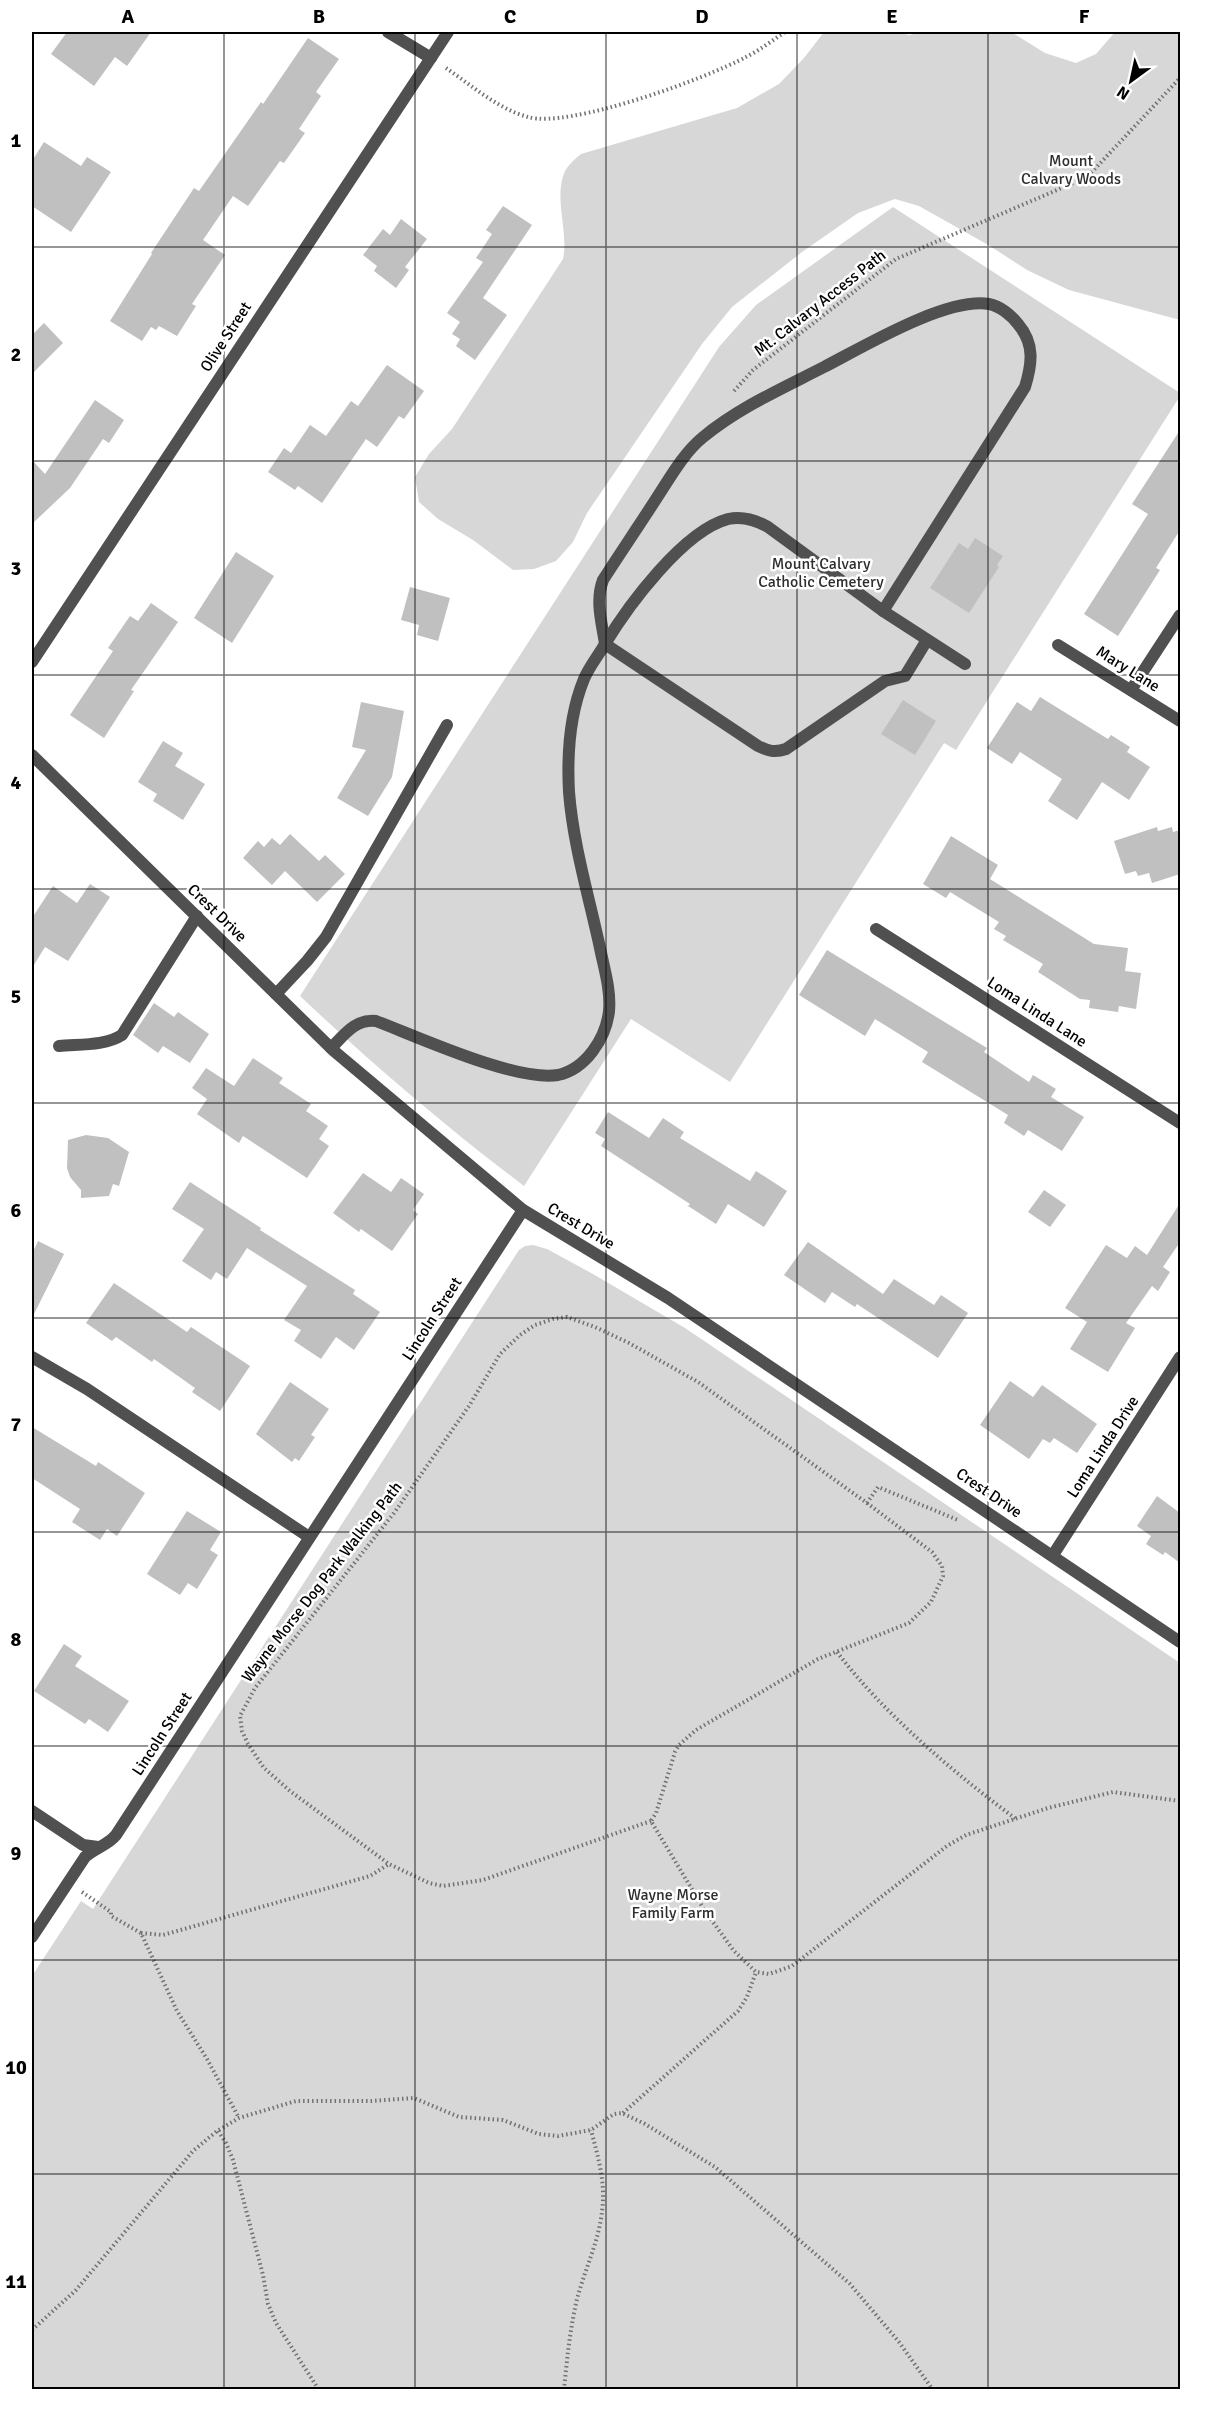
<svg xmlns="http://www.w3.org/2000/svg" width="1212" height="2421" font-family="Signika,sans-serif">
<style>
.green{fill:#d7d7d7}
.building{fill:#c0c0c0}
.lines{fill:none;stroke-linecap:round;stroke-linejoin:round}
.path{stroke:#727272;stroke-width:4;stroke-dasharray:1.5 3;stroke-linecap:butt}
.service{stroke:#505050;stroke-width:12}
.minor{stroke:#505050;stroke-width:12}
.grid{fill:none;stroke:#000;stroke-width:1.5;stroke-opacity:0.55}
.labels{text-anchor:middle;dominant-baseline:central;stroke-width:5;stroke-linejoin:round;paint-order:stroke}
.park-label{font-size:16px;fill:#2e2e2e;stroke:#fff}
.street-label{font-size:16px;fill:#000;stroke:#fff}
.neatline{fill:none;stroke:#000;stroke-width:2}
.grid-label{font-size:20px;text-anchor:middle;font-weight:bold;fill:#000}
</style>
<rect width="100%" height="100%" fill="#fff"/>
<g class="green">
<path d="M824 32H898L909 35 924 32H1011L1045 53 1076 63 1096 54 1115 32H1180V320L1069 290 1027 270 990 246 919 206 895 199 858 213 802 252 732 307 702 344 587 513 573 542 556 561 534 569 513 570 473 540 438 519 419 502 415 477 429 454 452 429 563 259C569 231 553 198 565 171 568 165 576 158 581 154L737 108 779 84 804 58Z"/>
<path d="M893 207 1180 393V396L956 750 944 743 730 1082 631 1019 524 1186C446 1127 371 1063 300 996L719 347 756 305Z"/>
<path d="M533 1245 547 1249 593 1274 685 1328 1180 1663V2389H32V1976L81 1901 93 1909 519 1250 525 1246Z"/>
</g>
<g class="building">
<path d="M67 32H151L127 66 115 57 94 86 51 54Z"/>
<path d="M308 38 339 59 316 92 321 96 299 129 305 133 284 163 280 161 248 206 233 196 203 240 225 255 192 304 196 306 177 336 159 326 156 330 151 327 142 341 110 321 152 254 151 253 194 188 199 191 261 102 263 104Z"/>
<path d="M44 142 81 166 87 157 111 172 71 232 32 206V161Z"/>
<path d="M503 206 532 225 483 298 507 315 475 360 456 346 460 339 452 334 460 322 447 313 483 262 476 258 492 234 486 230Z"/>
<path d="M401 219 427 239 405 267 409 270 396 288 374 271 377 266 363 255 383 229 390 235Z"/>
<path d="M44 323 63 343 32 374V335Z"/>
<path d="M387 365 424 391 404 419 399 416 377 447 366 439 322 503 298 486 295 490 268 472 284 448 291 453 310 425 326 436 351 401 358 406Z"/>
<path d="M95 400 124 420 109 443 103 439 70 488 32 524V460L45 474Z"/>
<path d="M1180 430V530L1156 568 1160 570 1118 636 1084 614 1148 514 1132 504Z"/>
<path d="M975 538 1003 556 997 565 999 567 969 613 930 588 959 543 968 549Z"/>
<path d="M236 552 274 576 232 643 194 618Z"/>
<path d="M410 587 450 598 438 641 417 635 419 625 401 620Z"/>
<path d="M151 603 178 622 131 690 134 691 104 738 70 715 113 651 108 648 130 616 138 621Z"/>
<path d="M1040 697 1108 739 1111 735 1130 747 1127 752 1150 767 1129 800 1102 782 1077 820 1048 801 1062 779 1020 752 1012 764 987 748 1017 702 1031 711Z"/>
<path d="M903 700 936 721 915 755 881 734Z"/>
<path d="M361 702 404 711 392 777 368 816 337 798 366 750 352 747Z"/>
<path d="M163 741 183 753 175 766 205 784 183 820 153 801 157 794 138 782Z"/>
<path d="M1157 827 1158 831 1172 827 1173 832 1180 830V874L1152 883 1149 873 1138 876 1136 871 1125 874 1114 841Z"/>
<path d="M290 834 319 861 325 855 345 874 317 902 285 871 272 885 243 858 258 841 264 847 272 838 280 845Z"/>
<path d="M951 836 998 865 990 879 1094 944 1128 948 1125 971 1141 973 1136 1009 1119 1006 1118 1012 1089 1008 1090 1000 1080 999 1038 972 1043 964 1003 940 1006 936 994 929 999 922 950 892 946 898 923 884Z"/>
<path d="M90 884 110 897 68 961 45 947 32 968V918L53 886 77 903Z"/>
<path d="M827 950 987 1048 984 1052 1029 1082 1033 1075 1056 1089 1051 1097 1084 1117 1062 1151 1028 1130 1024 1136 1004 1123 1008 1115 922 1062 928 1052 875 1019 865 1036 799 995Z"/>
<path d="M154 1003 174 1017 178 1012 209 1034 190 1063 163 1046 158 1053 133 1035Z"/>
<path d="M253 1058 283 1078 279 1083 311 1104 306 1111 328 1126 319 1139 329 1146 307 1178 243 1136 239 1143 197 1114 207 1099 192 1088 206 1068 234 1086Z"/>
<path d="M608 1112 649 1138 663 1118 684 1132 680 1138 750 1181 756 1171 787 1191 764 1227 728 1204 716 1224 688 1206 690 1204 601 1146 605 1139 595 1133Z"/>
<path d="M86 1135 108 1138 129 1152 119 1186 113 1184 109 1196 81 1198V1190L70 1177 67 1168 68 1140Z"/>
<path d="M363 1173 391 1192 401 1178 424 1194 413 1210 418 1214 392 1251 361 1229 359 1232 333 1213Z"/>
<path d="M190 1182 261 1228 260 1230 355 1290 353 1294 380 1312 354 1350 336 1337 321 1359 294 1341 301 1330 284 1320 307 1286 247 1248 227 1279 216 1272 211 1280 182 1261 204 1229 172 1209Z"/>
<path d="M1044 1190 1066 1205 1050 1227 1028 1212Z"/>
<path d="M1180 1203V1242L1163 1267 1170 1272 1158 1291 1152 1286 1126 1323 1135 1328 1108 1372 1070 1349 1087 1322 1065 1308 1106 1245 1127 1258 1135 1246 1147 1255Z"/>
<path d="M38 1241 64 1254 32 1318V1254Z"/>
<path d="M808 1242 883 1294 894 1279 934 1305 941 1295 968 1313 938 1358 857 1304 855 1307 832 1292 825 1303 784 1275Z"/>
<path d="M114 1283 187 1332 191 1327 250 1366 220 1411 192 1392 195 1388 154 1359 152 1362 116 1337 112 1341 86 1323Z"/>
<path d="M1010 1381 1033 1397 1042 1385 1097 1424 1077 1453 1054 1438 1050 1443 1043 1439 1029 1459 980 1425Z"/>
<path d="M290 1382 329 1409 311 1435 315 1437 299 1461 295 1458 292 1462 256 1434Z"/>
<path d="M32 1427 96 1466 98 1462 145 1493 117 1536 107 1529 100 1540 72 1522 80 1509 32 1478Z"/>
<path d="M1157 1496 1180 1513V1563L1165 1552 1163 1555 1146 1544 1151 1536 1137 1526Z"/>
<path d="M187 1511 221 1532 210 1550 218 1555 197 1589 188 1583 180 1595 147 1574Z"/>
<path d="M64 1644 82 1656 75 1666 129 1701 108 1732 89 1719 85 1724 34 1691Z"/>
</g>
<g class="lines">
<g class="path">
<path d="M446 68C471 85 498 109 528 117 569 129 707 78 746 57 760 50 773 40 785 32"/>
<path d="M734 391 753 370 896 259 1078 181 1091 173 1180 78"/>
<path d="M867 1503 932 1552 942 1566 943 1576 931 1602 909 1623 818 1659 696 1730 679 1745 675 1752 656 1813 651 1821 705 1911 734 1951 756 1972 769 1974 792 1966 947 1846 966 1835 1048 1808 1113 1792 1180 1801"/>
<path d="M837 1652C884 1714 954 1773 1016 1819"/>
<path d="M651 1821 483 1880 443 1886 429 1883 389 1864 290 1791 264 1768 248 1744 242 1731 240 1716 255 1688 394 1513 469 1406 500 1354 520 1335 535 1325 553 1319 567 1317 595 1327 629 1343 698 1382 867 1503 878 1487 958 1520"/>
<path d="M82 1892 111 1912V1916L141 1933 177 2011 207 2059 239 2118"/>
<path d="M141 1933 163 1935 370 1876 389 1864"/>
<path d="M623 2113 738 2011 747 1997 756 1972"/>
<path d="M218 2131 226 2143 233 2160 263 2275 268 2304 276 2323 319 2390"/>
<path d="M32 2330 76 2290 193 2151 217 2131 239 2118 296 2101H371L414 2098 459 2117 503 2120 539 2134 558 2136 591 2130 614 2114 622 2113 645 2124 715 2167 850 2284 899 2342 933 2390"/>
<path d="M564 2390C567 2359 570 2329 577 2299 585 2269 599 2241 602 2211 606 2183 598 2157 591 2130"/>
</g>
<g class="service">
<path d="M605 644C602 623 595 601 603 580 621 552 640 524 658 496 671 476 684 453 702 438 738 408 783 388 824 367 863 347 946 297 989 304 1000 306 1011 315 1018 324 1035 344 1032 364 1025 387L883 611"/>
<path d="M605 644C628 606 683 531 728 519 742 516 756 520 768 527L883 611 965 664"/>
<path d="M331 1048C345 1034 355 1019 376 1021 418 1037 516 1082 558 1075 586 1069 606 1038 609 1011 611 990 604 968 600 948 589 897 573 844 569 792 567 755 570 713 584 679 589 667 598 656 605 644L758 746C768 751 775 753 786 749L885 681 905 676 927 640"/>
</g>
<g class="minor">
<path d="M388 32 431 58"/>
<path d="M1058 645 1180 721"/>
<path d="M32 662 448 32"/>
<path d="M1131 690 1180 615"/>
<path d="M32 755 334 1051 523 1210 668 1298 1180 1642"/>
<path d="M876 929 1180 1123"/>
<path d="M276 994 307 961 326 937 447 725"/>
<path d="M59 1046C79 1044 105 1046 122 1035L197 916"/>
<path d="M32 1357 87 1389 309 1537"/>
<path d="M1053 1555 1180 1357"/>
<path d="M32 1811 83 1845 98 1847"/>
<path d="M32 1937 85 1857C95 1848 108 1845 116 1835L523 1210"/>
</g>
</g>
<path class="grid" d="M224 32V2390M415 32V2390M606 32V2390M797 32V2390M988 32V2390M32 247H1180M32 461H1180M32 675H1180M32 889H1180M32 1103H1180M32 1318H1180M32 1532H1180M32 1746H1180M32 1960H1180M32 2174H1180"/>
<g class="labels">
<g class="park-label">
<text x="1071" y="161">Mount<tspan x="1071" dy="18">Calvary Woods</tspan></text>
<text x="821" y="564">Mount Calvary<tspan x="821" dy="18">Catholic Cemetery</tspan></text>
<text x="673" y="1895">Wayne Morse<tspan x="673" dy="18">Family Farm</tspan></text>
</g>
<g class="street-label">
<text transform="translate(820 303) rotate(-38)">Mt. Calvary Access Path</text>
<text transform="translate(226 337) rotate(-57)">Olive Street</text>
<text transform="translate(1128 669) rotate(32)">Mary Lane</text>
<text transform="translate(217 913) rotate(44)">Crest Drive</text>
<text transform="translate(1037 1012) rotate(33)">Loma Linda Lane</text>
<text transform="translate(581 1226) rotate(31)">Crest Drive</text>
<text transform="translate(432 1319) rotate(-57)">Lincoln Street</text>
<text transform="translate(1103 1447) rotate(-57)">Loma Linda Drive</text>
<text transform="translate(989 1493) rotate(34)">Crest Drive</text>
<text transform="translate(322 1582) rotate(-52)">Wayne Morse Dog Park Walking Path</text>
<text transform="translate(162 1734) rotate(-57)">Lincoln Street</text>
</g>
</g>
<rect width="1212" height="2421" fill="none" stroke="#ffffff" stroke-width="66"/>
<g transform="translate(1131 81) rotate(213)" stroke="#ffffff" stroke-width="4.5" paint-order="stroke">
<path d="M0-4.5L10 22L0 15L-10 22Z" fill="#000000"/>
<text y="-9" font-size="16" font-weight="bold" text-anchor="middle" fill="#000000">N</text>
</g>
<rect x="33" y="33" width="1146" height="2355" class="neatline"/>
<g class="grid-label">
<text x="128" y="23">A</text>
<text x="319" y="23">B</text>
<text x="510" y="23">C</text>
<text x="702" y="23">D</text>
<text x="892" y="23">E</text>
<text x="1084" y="23">F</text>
<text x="16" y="147">1</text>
<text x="16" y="361">2</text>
<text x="16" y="575">3</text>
<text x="16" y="789">4</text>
<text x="16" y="1003">5</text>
<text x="16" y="1217">6</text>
<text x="16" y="1431">7</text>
<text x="16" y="1646">8</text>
<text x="16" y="1860">9</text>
<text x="16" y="2074">10</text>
<text x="16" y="2288">11</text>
</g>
</svg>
